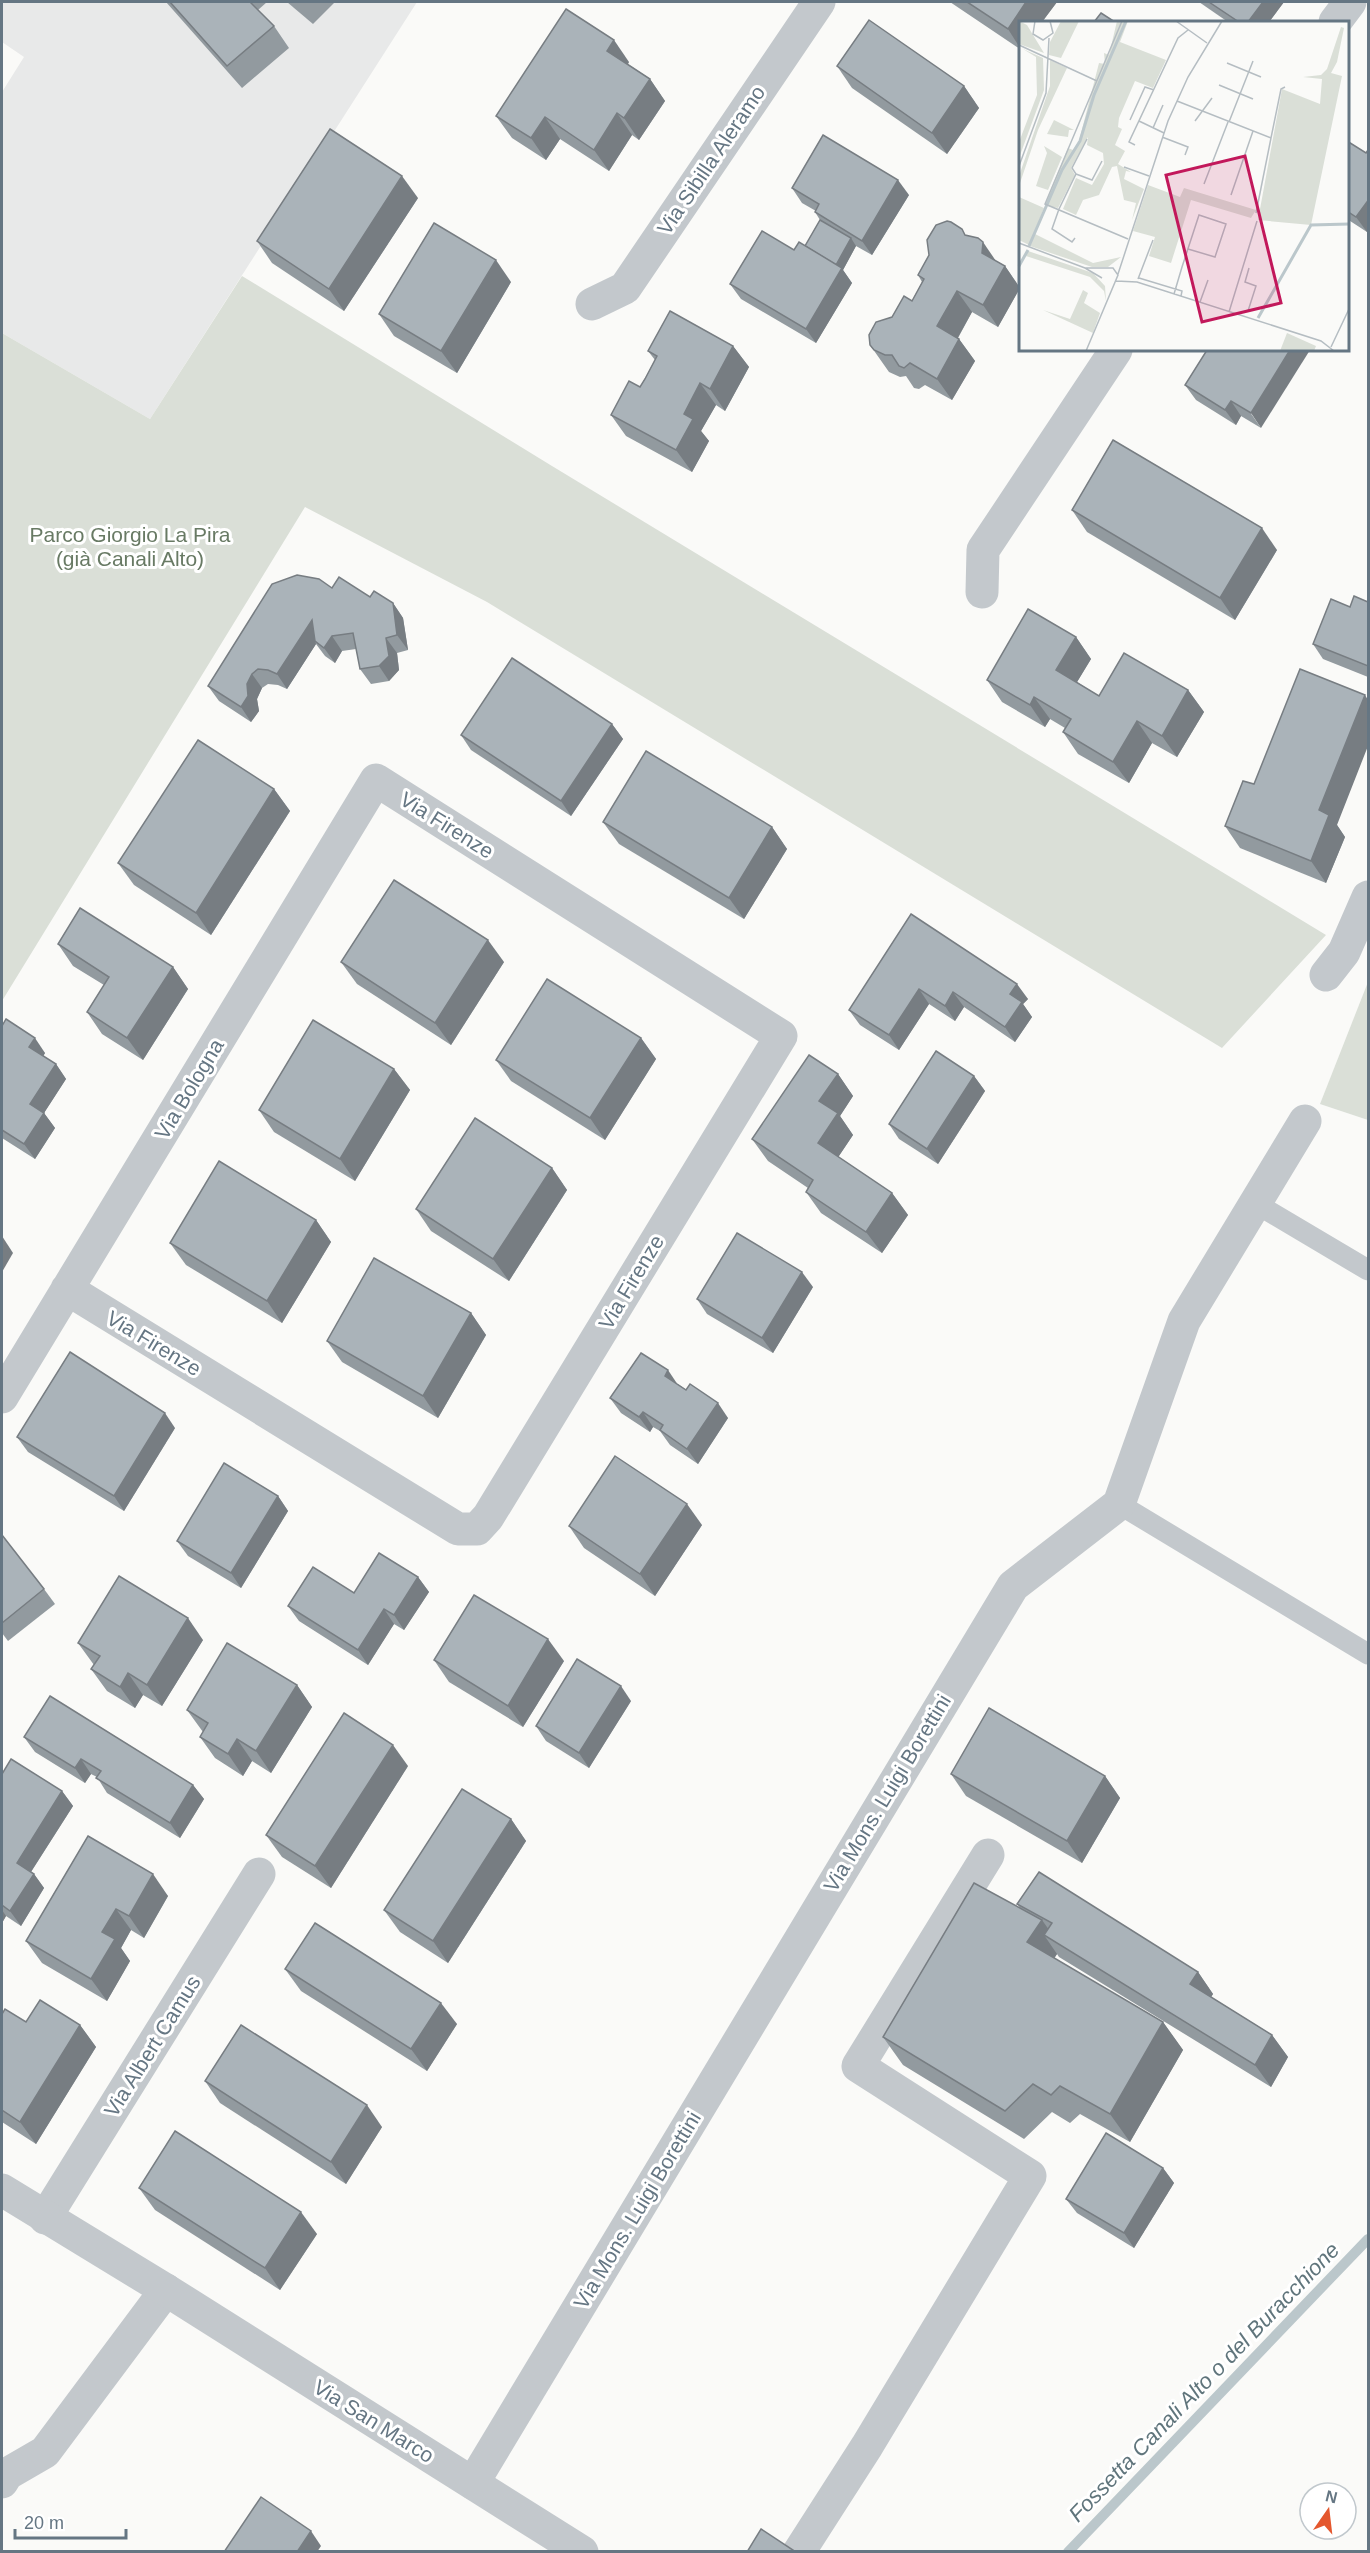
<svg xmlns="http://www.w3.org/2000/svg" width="1370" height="2553" font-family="Helvetica,sans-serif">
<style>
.built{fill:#e8e9e9}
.green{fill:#dadfd7}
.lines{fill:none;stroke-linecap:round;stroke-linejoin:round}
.stream{stroke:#bbc7cb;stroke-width:10}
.service{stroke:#c3c8cc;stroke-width:21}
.minor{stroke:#c3c8cc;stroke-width:33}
.tertiary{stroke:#c3c8cc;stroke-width:33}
.wall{fill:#929a9f}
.shaded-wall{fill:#777d82}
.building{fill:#aab3b9;stroke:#777d82;stroke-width:1.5}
.labels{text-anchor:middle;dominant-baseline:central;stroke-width:6;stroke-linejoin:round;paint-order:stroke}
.street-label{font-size:21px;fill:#657683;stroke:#fff}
.park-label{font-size:21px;fill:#687a64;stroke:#fff}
.water-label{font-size:22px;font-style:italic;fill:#60757c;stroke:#fff}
.inset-river{fill:none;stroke:#bbc7cb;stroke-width:3}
.inset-road{fill:none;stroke:#b5bdc2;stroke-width:1.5}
.view{fill:#c2185b;fill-opacity:0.15;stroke:#c2185b;stroke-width:3}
.inset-edge{fill:none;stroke:#657683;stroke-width:3}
</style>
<rect width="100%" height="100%" fill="#fafaf8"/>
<path class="built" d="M2 2H417L150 419 2 333V92L24 57 2 42Z"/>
<g class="green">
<path d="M242 276 552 466 1326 935 1222 1048 487 602 305 507 2 1001V333L150 419Z"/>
<path d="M1368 982V1120L1320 1104Z"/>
</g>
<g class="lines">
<path class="stream" d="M1068 2552 1368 2239"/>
<g class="service">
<path d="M1255 1203 1368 1270"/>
<path d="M1119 1504 1368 1654"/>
</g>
<g class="minor">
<path d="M1335 22 1350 2"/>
<path d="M592 304 625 288 819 2"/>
<path d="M982 592 983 550 1116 350"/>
<path d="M1326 975 1344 952 1368 897"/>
<path d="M2 1397 376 780 781 1036 488 1517 477 1529H458L67 1289"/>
<path d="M45 2218 259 1874"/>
<path d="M2 2482 7 2474 45 2452 166 2290"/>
<path d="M473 2483 1013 1586 1119 1504 1184 1321 1305 1121"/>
<path d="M799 2552 867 2446 1030 2176 858 2066 988 1855"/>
</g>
<path class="tertiary" d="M2 2190 166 2290 582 2552"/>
</g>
<g class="wall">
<path d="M166 2H267L258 10 274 26 289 48 242 88Z"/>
<path d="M287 2H335L313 24Z"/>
<path d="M950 2H1057L1042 22H1020V49Z"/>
<path d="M1199 2H1284L1269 22H1228Z"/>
<path d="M629 62 628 64 650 79 665 101 639 140 632 135 609 171 560 139 546 160 512 138 496 116Z"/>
<path d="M837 66 964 86 979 108 947 154 852 88Z"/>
<path d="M1347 141 1366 153 1368 150V229L1367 232 1347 219Z"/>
<path d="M792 188 909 195 872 255 856 246 843 270 852 283 816 343 741 299 730 284 794 250 805 246 820 220 815 212 816 211 802 203Z"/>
<path d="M418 198 344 311 272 263 257 241Z"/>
<path d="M967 235 996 261 1005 266 1020 288 998 327 972 312 958 338 959 339 975 361 952 400 925 385 919 389 914 388 906 376 900 377 889 372 870 345 892 317 912 301 922 282 918 275Z"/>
<path d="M511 282 457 373 394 336 379 314Z"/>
<path d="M733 346 749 367 725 411 716 405 701 431 709 441 692 472 626 436 611 415 640 387 655 360 648 351Z"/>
<path d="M1207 350 1261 428 1241 416 1236 425 1196 400 1185 385Z"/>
<path d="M1072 510 1277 550 1235 620 1087 532Z"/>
<path d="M332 588 393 603 403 618 408 650 397 653 399 670 389 681 371 684 360 669 356 649 342 651 335 663 325 656 316 644 287 689 278 685 268 684 262 688 257 699 259 711 251 722 219 701 208 686Z"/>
<path d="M1368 602V677L1323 659 1313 644 1350 607Z"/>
<path d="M1076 637 1091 659 1077 682 1099 696 1188 690 1204 712 1177 757 1152 743 1129 783 1078 754 1063 732 1065 728 1050 719 1045 727 1002 702 987 680Z"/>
<path d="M612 724 623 739 571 816 471 750 461 735Z"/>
<path d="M274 789 290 811 211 935 134 885 118 863Z"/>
<path d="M603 822 772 827 787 849 744 919 619 844Z"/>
<path d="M1337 825 1345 837 1326 883 1240 848 1225 826Z"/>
<path d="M911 914 1028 999 1023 1004 1032 1017 1015 1042 964 1007 955 1021 929 1004 899 1050 860 1025 849 1010Z"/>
<path d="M58 944 173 967 188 989 143 1060 102 1034 87 1012 104 985 73 966Z"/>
<path d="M341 962H504L451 1045 357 984Z"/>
<path d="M2 1026 45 1053 43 1056 56 1064 66 1079 44 1113 55 1128 35 1159 2 1138Z"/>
<path d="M641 1038 656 1059 605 1140 511 1081 496 1060Z"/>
<path d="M394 1069 410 1090 355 1181 274 1132 259 1110Z"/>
<path d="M838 1074 853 1096 840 1116 853 1135 838 1157 892 1193 908 1215 882 1253 821 1213 806 1192 808 1188 768 1161 752 1139Z"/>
<path d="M974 1076 985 1091 938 1164 899 1139 889 1124Z"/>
<path d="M552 1168 567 1190 509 1281 431 1231 416 1209Z"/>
<path d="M316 1220 331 1242 282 1323 186 1265 170 1243Z"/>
<path d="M813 1287 773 1353 707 1314 697 1299Z"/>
<path d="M471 1313 486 1335 438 1418 342 1362 327 1341Z"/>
<path d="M678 1384 728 1418 698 1464 670 1445 660 1431 653 1427 650 1432 621 1413 610 1398Z"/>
<path d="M175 1428 124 1511 28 1452 17 1437Z"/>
<path d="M278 1496 288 1511 241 1588 188 1556 177 1541Z"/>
<path d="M702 1525 655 1596 584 1548 569 1526Z"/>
<path d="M2 1535 44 1589 55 1604 8 1641 2 1633Z"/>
<path d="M418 1577 429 1592 404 1630 394 1624 368 1665 299 1621 288 1606 354 1593Z"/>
<path d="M203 1640 162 1706 143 1695 135 1708 107 1691 91 1669 94 1665 78 1643Z"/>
<path d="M434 1660 564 1661 523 1727 449 1682Z"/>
<path d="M297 1685 312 1707 271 1773 252 1761 243 1776 215 1758 200 1737 203 1732 187 1710Z"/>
<path d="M631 1701 589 1768 546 1741 536 1726Z"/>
<path d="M24 1737 193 1785 204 1799 180 1838 107 1793 97 1777 91 1774 85 1783 35 1752Z"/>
<path d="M408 1766 331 1888 282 1857 266 1835Z"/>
<path d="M2 1774 62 1791 73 1806 31 1872 34 1874 44 1888 21 1926 6 1916 2 1923Z"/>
<path d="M951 1774 1105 1776 1120 1798 1082 1863 966 1796Z"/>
<path d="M511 1819 526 1841 448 1963 400 1932 384 1910Z"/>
<path d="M88 1836 168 1896 144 1938 131 1930 121 1948 130 1961 107 2001 42 1963 26 1941Z"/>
<path d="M1017 1904 1198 1972 1213 1994 1211 1997 1272 2035 1288 2057 1271 2087 1059 1957 1057 1954 1054 1958 1163 2022 1183 2050 1130 2142 1080 2114 1070 2123 1052 2112 1024 2139 903 2065 883 2037 1020 1908Z"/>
<path d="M285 1969 457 2024 427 2071 301 1991Z"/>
<path d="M2 2014 26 2022 80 2025 96 2047 36 2144 2 2122Z"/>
<path d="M205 2081 382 2127 346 2184 220 2103Z"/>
<path d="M1163 2168 1174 2183 1134 2248 1077 2213 1066 2199Z"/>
<path d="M139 2188 317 2234 280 2290 155 2210Z"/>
</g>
<g class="shaded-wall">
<path d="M1026 2H1057L1042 22H1020V48L1008 29Z"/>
<path d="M1263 2H1284L1269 22H1248Z"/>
<path d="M614 40 629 62 622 73 607 51Z"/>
<path d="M650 79 665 101 639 140 624 118Z"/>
<path d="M964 86 979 108 947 154 932 133Z"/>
<path d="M617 113 632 135 609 171 594 150Z"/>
<path d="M545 117 560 139 546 160 531 138Z"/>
<path d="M402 176 418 198 344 311 329 289Z"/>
<path d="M898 180 909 195 872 255 862 241Z"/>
<path d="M1367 202 1368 205V229L1367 232 1356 217Z"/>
<path d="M851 238 856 246 843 270 852 283 816 343 806 329 835 268Z"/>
<path d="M983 242 998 264 982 253Z"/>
<path d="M496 260 511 282 457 373 441 351Z"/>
<path d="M1005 266 1020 288 998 327 983 305Z"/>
<path d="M957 291 972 312 952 348 937 326Z"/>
<path d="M959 339 975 361 952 400 937 379Z"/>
<path d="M733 346 749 367 725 411 710 389Z"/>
<path d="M1290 350H1310L1261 428 1251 413Z"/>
<path d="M700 383 716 405 701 431 709 441 692 472 676 450 684 414Z"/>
<path d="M1231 401 1241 416 1236 425 1225 410Z"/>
<path d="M1262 528 1277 550 1235 620 1220 598Z"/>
<path d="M393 603 403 618 408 650 397 635Z"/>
<path d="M312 620 315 641 316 644 287 689 277 674Z"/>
<path d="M332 636 342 651 335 663 324 648Z"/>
<path d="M1076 637 1091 659 1071 692 1056 670Z"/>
<path d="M386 638 397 653 399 670 389 681 379 666Z"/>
<path d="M252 674 262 688 257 699 259 711 251 722 241 707 247 684Z"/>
<path d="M1188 690 1204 712 1177 757 1162 736Z"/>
<path d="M1365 695 1368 700V746L1337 825 1345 837 1326 883 1311 861 1319 810Z"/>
<path d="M1034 697 1050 719 1045 727 1030 705Z"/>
<path d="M1137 721 1152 743 1129 783 1113 762Z"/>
<path d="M612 724 623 739 571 816 561 801Z"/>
<path d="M274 789 290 811 211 935 196 913Z"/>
<path d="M772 827 787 849 744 919 729 898Z"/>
<path d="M488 940 504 962 451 1045 435 1023Z"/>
<path d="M173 967 188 989 143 1060 127 1038Z"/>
<path d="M1017 984 1028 999 1023 1004 1032 1017 1015 1042 1005 1027 1010 994Z"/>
<path d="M919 989 929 1004 899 1050 889 1035Z"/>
<path d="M953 992 964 1007 955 1021 945 1006Z"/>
<path d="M35 1038 45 1053 40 1062 29 1047Z"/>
<path d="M641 1038 656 1059 605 1140 590 1118Z"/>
<path d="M56 1064 66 1079 44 1113 55 1128 35 1159 24 1144 30 1104Z"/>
<path d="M394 1069 410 1090 355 1181 340 1159Z"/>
<path d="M838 1074 853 1096 840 1116 853 1135 833 1165 818 1143 819 1101Z"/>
<path d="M974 1076 985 1091 938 1164 927 1149Z"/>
<path d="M552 1168 567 1190 509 1281 493 1259Z"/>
<path d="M892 1193 908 1215 882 1253 866 1232Z"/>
<path d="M316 1220 331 1242 282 1323 267 1301Z"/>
<path d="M2 1236 13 1253 2 1272Z"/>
<path d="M802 1272 813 1287 773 1353 762 1338Z"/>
<path d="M471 1313 486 1335 438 1418 423 1396Z"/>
<path d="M668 1370 678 1385 665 1376Z"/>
<path d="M718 1403 728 1418 698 1464 687 1449Z"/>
<path d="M643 1412 653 1427 650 1432 639 1417Z"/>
<path d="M165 1413 175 1428 124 1511 114 1496Z"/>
<path d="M278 1496 288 1511 241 1588 231 1573Z"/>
<path d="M687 1504 702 1525 655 1596 640 1574Z"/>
<path d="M418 1577 429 1592 404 1630 394 1615Z"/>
<path d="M384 1609 394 1624 368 1665 358 1650Z"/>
<path d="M188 1618 203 1640 162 1706 147 1685Z"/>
<path d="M548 1639 564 1661 523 1727 508 1706Z"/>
<path d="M128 1673 143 1695 135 1708 120 1687Z"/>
<path d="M297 1685 312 1707 271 1773 256 1751Z"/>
<path d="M621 1686 631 1701 589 1768 579 1753Z"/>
<path d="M237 1739 252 1761 243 1776 228 1754Z"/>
<path d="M393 1745 408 1766 331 1888 315 1866Z"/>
<path d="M81 1759 91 1774 85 1783 75 1768Z"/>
<path d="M1105 1776 1120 1798 1082 1863 1067 1841Z"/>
<path d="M193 1785 204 1799 180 1838 170 1823Z"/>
<path d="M62 1791 73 1806 27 1878 17 1863Z"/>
<path d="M511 1819 526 1841 448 1963 433 1941Z"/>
<path d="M34 1874 44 1888 21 1926 10 1911Z"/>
<path d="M153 1874 168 1896 144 1938 129 1916Z"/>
<path d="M116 1909 131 1930 121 1948 130 1961 107 2001 91 1979 102 1932Z"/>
<path d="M2 1910 6 1916 2 1923Z"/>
<path d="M1042 1920 1059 1944 1044 1935 1057 1954 1047 1970 1027 1942Z"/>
<path d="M1198 1972 1213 1994 1206 2005 1190 1984Z"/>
<path d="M441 2003 457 2024 427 2071 411 2049Z"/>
<path d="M1163 2022 1183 2050 1130 2142 1110 2114Z"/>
<path d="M80 2025 96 2047 36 2144 20 2122Z"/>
<path d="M1272 2035 1288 2057 1271 2087 1255 2065Z"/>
<path d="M367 2105 382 2127 346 2184 331 2162Z"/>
<path d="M1163 2168 1174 2183 1134 2248 1124 2233Z"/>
<path d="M301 2212 317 2234 280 2290 265 2268Z"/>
<path d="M311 2531 321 2546 317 2552H297Z"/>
</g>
<g class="building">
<path d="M170 2H250L274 26 227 66Z"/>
<path d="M967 2H1026L1008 29Z"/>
<path d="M1209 2H1263L1248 22H1239Z"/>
<path d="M566 9 614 40 607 51 650 79 624 118 617 113 594 150 545 117 531 138 496 116Z"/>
<path d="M1101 13 1115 22H1094Z"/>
<path d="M869 20 964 86 932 133 837 66Z"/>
<path d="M330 129 402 176 329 289 257 241Z"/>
<path d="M823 135 898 180 862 241 815 212 819 204 792 188Z"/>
<path d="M1347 141 1366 153 1368 150V203L1367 202 1356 217 1347 211Z"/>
<path d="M820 220 851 238 836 265 805 246Z"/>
<path d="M947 221 951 222 962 229 965 235 978 238 983 242 982 253 1005 266 983 305 957 291 937 326 959 339 937 379 910 363 904 368 899 366 892 355H885L874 350 870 345 869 335 876 322 892 317 904 296 912 301 924 279 918 275 929 255 927 240 936 225Z"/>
<path d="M434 223 496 260 441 351 379 314Z"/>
<path d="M762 231 794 250 799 242 842 268 806 329 730 284Z"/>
<path d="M670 311 733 346 710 389 700 383 684 414 693 419 676 450 611 415 629 381 640 387 645 379 657 356 648 351Z"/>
<path d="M1207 350H1290L1251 413 1231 401 1225 410 1185 385Z"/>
<path d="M1113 440 1262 528 1220 598 1072 510Z"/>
<path d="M297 575 319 579 332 588 339 577 370 597 374 591 393 603 397 635 386 638 389 656 379 666 360 669 353 633 332 636 324 648 315 641 312 620 277 674 268 670 258 669 252 674 247 684 248 696 241 707 208 686 272 584Z"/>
<path d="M1354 596 1368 602V666L1313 644 1331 599 1350 607Z"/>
<path d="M1028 609 1076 637 1056 670 1099 696 1124 653 1188 690 1162 736 1137 721 1113 762 1063 732 1071 719 1034 697 1030 705 987 680Z"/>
<path d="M512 658 612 724 561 801 461 735Z"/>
<path d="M1300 669 1365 695 1319 810 1329 815 1311 861 1225 826 1243 781 1254 784Z"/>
<path d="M198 740 274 789 196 913 118 863Z"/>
<path d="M646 751 772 827 729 898 603 822Z"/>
<path d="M394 880 488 940 435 1023 341 962Z"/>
<path d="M80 908 173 967 127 1038 87 1012 109 977 58 944Z"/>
<path d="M911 914 1017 984 1010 994 1022 1002 1005 1027 953 992 945 1006 919 989 889 1035 849 1010Z"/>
<path d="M547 979 641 1038 590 1118 496 1060Z"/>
<path d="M6 1019 35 1038 29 1047 56 1064 30 1104 44 1113 24 1144 2 1130V1026Z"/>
<path d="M313 1020 394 1069 340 1159 259 1110Z"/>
<path d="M936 1051 974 1076 927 1149 889 1124Z"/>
<path d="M809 1055 838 1074 819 1101 838 1113 818 1143 892 1193 866 1232 806 1192 813 1180 752 1139Z"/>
<path d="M475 1118 552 1168 493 1259 416 1209Z"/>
<path d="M219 1161 316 1220 267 1301 170 1243Z"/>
<path d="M737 1233 802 1272 762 1338 697 1299Z"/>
<path d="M374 1258 471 1313 423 1396 327 1341Z"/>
<path d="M70 1352 165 1413 114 1496 17 1437Z"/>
<path d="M641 1353 668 1370 665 1376 686 1390 690 1384 718 1403 687 1449 660 1430 663 1425 643 1412 639 1417 610 1398Z"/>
<path d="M615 1456 687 1504 640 1574 569 1526Z"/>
<path d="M224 1463 278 1496 231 1573 177 1541Z"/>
<path d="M2 1535 44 1589 2 1623Z"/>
<path d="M379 1553 418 1577 394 1615 384 1609 358 1650 288 1606 313 1567 354 1593Z"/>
<path d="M119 1576 188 1618 147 1685 128 1673 120 1687 91 1669 100 1656 78 1643Z"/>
<path d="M474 1595 548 1639 508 1706 434 1660Z"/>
<path d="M227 1643 297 1685 256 1751 237 1739 228 1754 200 1737 208 1723 187 1710Z"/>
<path d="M577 1659 621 1686 579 1753 536 1726Z"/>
<path d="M50 1696 193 1785 170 1823 96 1778 101 1771 81 1759 75 1768 24 1737Z"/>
<path d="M989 1708 1105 1776 1067 1841 951 1774Z"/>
<path d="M344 1713 393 1745 315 1866 266 1835Z"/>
<path d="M11 1759 62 1791 17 1863 34 1874 10 1911 2 1905V1774Z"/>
<path d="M462 1789 511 1819 433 1941 384 1910Z"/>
<path d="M88 1836 153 1874 129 1916 116 1909 102 1932 115 1939 91 1979 26 1941Z"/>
<path d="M1039 1872 1198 1972 1190 1984 1272 2035 1255 2065 1044 1935 1052 1923 1017 1904Z"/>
<path d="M974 1883 1042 1920 1027 1942 1163 2022 1110 2114 1060 2086 1051 2095 1033 2084 1005 2111 883 2037Z"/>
<path d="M315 1923 441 2003 411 2049 285 1969Z"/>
<path d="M40 2000 80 2025 20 2122 2 2110V2014L5 2009 26 2022Z"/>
<path d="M241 2025 367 2105 331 2162 205 2081Z"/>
<path d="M175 2131 301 2212 265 2268 139 2188Z"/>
<path d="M1106 2133 1163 2168 1124 2233 1066 2199Z"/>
<path d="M261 2497 311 2531 297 2552H224Z"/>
<path d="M761 2529 796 2552H747Z"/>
</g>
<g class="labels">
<g class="street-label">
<text transform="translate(711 160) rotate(-56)">Via Sibilla Aleramo</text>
<text transform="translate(447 825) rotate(32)">Via Firenze</text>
<text transform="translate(189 1089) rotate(-59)">Via Bologna</text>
<text transform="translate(631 1282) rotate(-59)">Via Firenze</text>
<text transform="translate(154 1343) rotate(31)">Via Firenze</text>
<text transform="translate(887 1793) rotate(-59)">Via Mons. Luigi Borettini</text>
<text transform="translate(152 2046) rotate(-58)">Via Albert Camus</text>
<text transform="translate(637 2210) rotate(-59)">Via Mons. Luigi Borettini</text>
<text transform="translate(374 2421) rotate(32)">Via San Marco</text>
</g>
<g class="park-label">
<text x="130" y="534">Parco Giorgio La Pira<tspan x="130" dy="24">(già Canali Alto)</tspan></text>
</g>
<g class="water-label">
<text transform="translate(1204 2382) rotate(-46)">Fossetta Canali Alto o del Buracchione</text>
</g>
</g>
<g transform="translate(1019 21)">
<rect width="330" height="330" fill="#fafaf8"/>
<path d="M0 0 8 4 25 32 0 23ZM42 0H60L42 37 30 34 31 21ZM98 0H109L101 21 147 39 134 67 116 60 100 97 99 106 103 108 96 124 106 130 99 143 112 151 107 150 105 158 125 168 113 199 117 182 105 179 98 145 93 146 80 174 64 179 57 194 44 188 57 157 73 164 85 143 84 132 68 124 69 116 52 147 56 154 39 187 28 185 27 180 49 127 54 129 60 120 80 42 86 43 85 32 90 34ZM322 6 325 7 318 41 312 52 323 55 292 204 239 199 263 68 301 83 303 58 284 56 302 54 308 48ZM4 28 24 37 25 69 0 137V121L18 74 17 36ZM31 39 48 47 19 109 0 165V155L31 65ZM35 99 55 109H50L49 116 28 113ZM25 125 43 136 29 169 17 165 28 132ZM129 164 161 176 165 167 237 189 232 197 172 179 152 242 130 235 136 216 114 210ZM0 176 25 187 10 224 0 219ZM16 213 74 242 102 236 89 246H73L11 225ZM9 230 74 252 86 265 87 280 85 270 71 256 7 235ZM64 269 69 272 65 282 81 292 74 312 24 289 51 298ZM268 312 297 325 295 330H261Z" fill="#dadfd7"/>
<path class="inset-river" d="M10 225 43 149 61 120 75 74 107 0M0 245 9 229M239 297 292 204 330 203"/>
<path class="inset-road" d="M16 0 14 13 24 19 34 12 31 0M103 0 26 183 109 218M157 0 188 22M0 24 78 60M208 42 242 56M200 64 234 78M158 80 252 117 262 68 266 66M111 99 126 66 135 69M120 100 145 112M176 100 193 77M210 101 234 40M134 107 144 84M143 116 169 126 166 134M116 124 110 121 159 17 169 9M0 145 27 72 30 17M105 146 130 155M57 153 53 147 68 118M185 163 209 101M212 174 234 110M40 188 57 153 73 159 83 140M40 188 33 208 53 221 56 217M237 192 252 117M0 222 66 247 83 257M66 247H94L99 254 67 330M99 253 149 100 169 56 203 0M120 257 163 270 162 275M119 258 134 219M97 260 118 261 302 320 315 330M155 273 163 246 180 194 207 203 196 236 169 228M181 281 189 259M229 290 237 265 226 261 230 247M210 291 238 200M312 326 330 288"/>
<path class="view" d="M226 135 262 282 183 301 147 154Z"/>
<rect width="330" height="330" class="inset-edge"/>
</g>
<rect width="1370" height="2553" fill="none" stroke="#657683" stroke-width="6"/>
<g transform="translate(1328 2511) rotate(14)"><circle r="28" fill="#ffffff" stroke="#c1c8cd" stroke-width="1.5"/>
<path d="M0-4.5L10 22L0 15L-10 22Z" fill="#e4572e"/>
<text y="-9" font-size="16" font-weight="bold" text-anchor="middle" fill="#657683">N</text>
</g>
<path d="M15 2529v9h111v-9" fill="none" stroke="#657683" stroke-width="3"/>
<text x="24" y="2529" font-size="18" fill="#657683" stroke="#ffffff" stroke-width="4.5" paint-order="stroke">20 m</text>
</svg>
